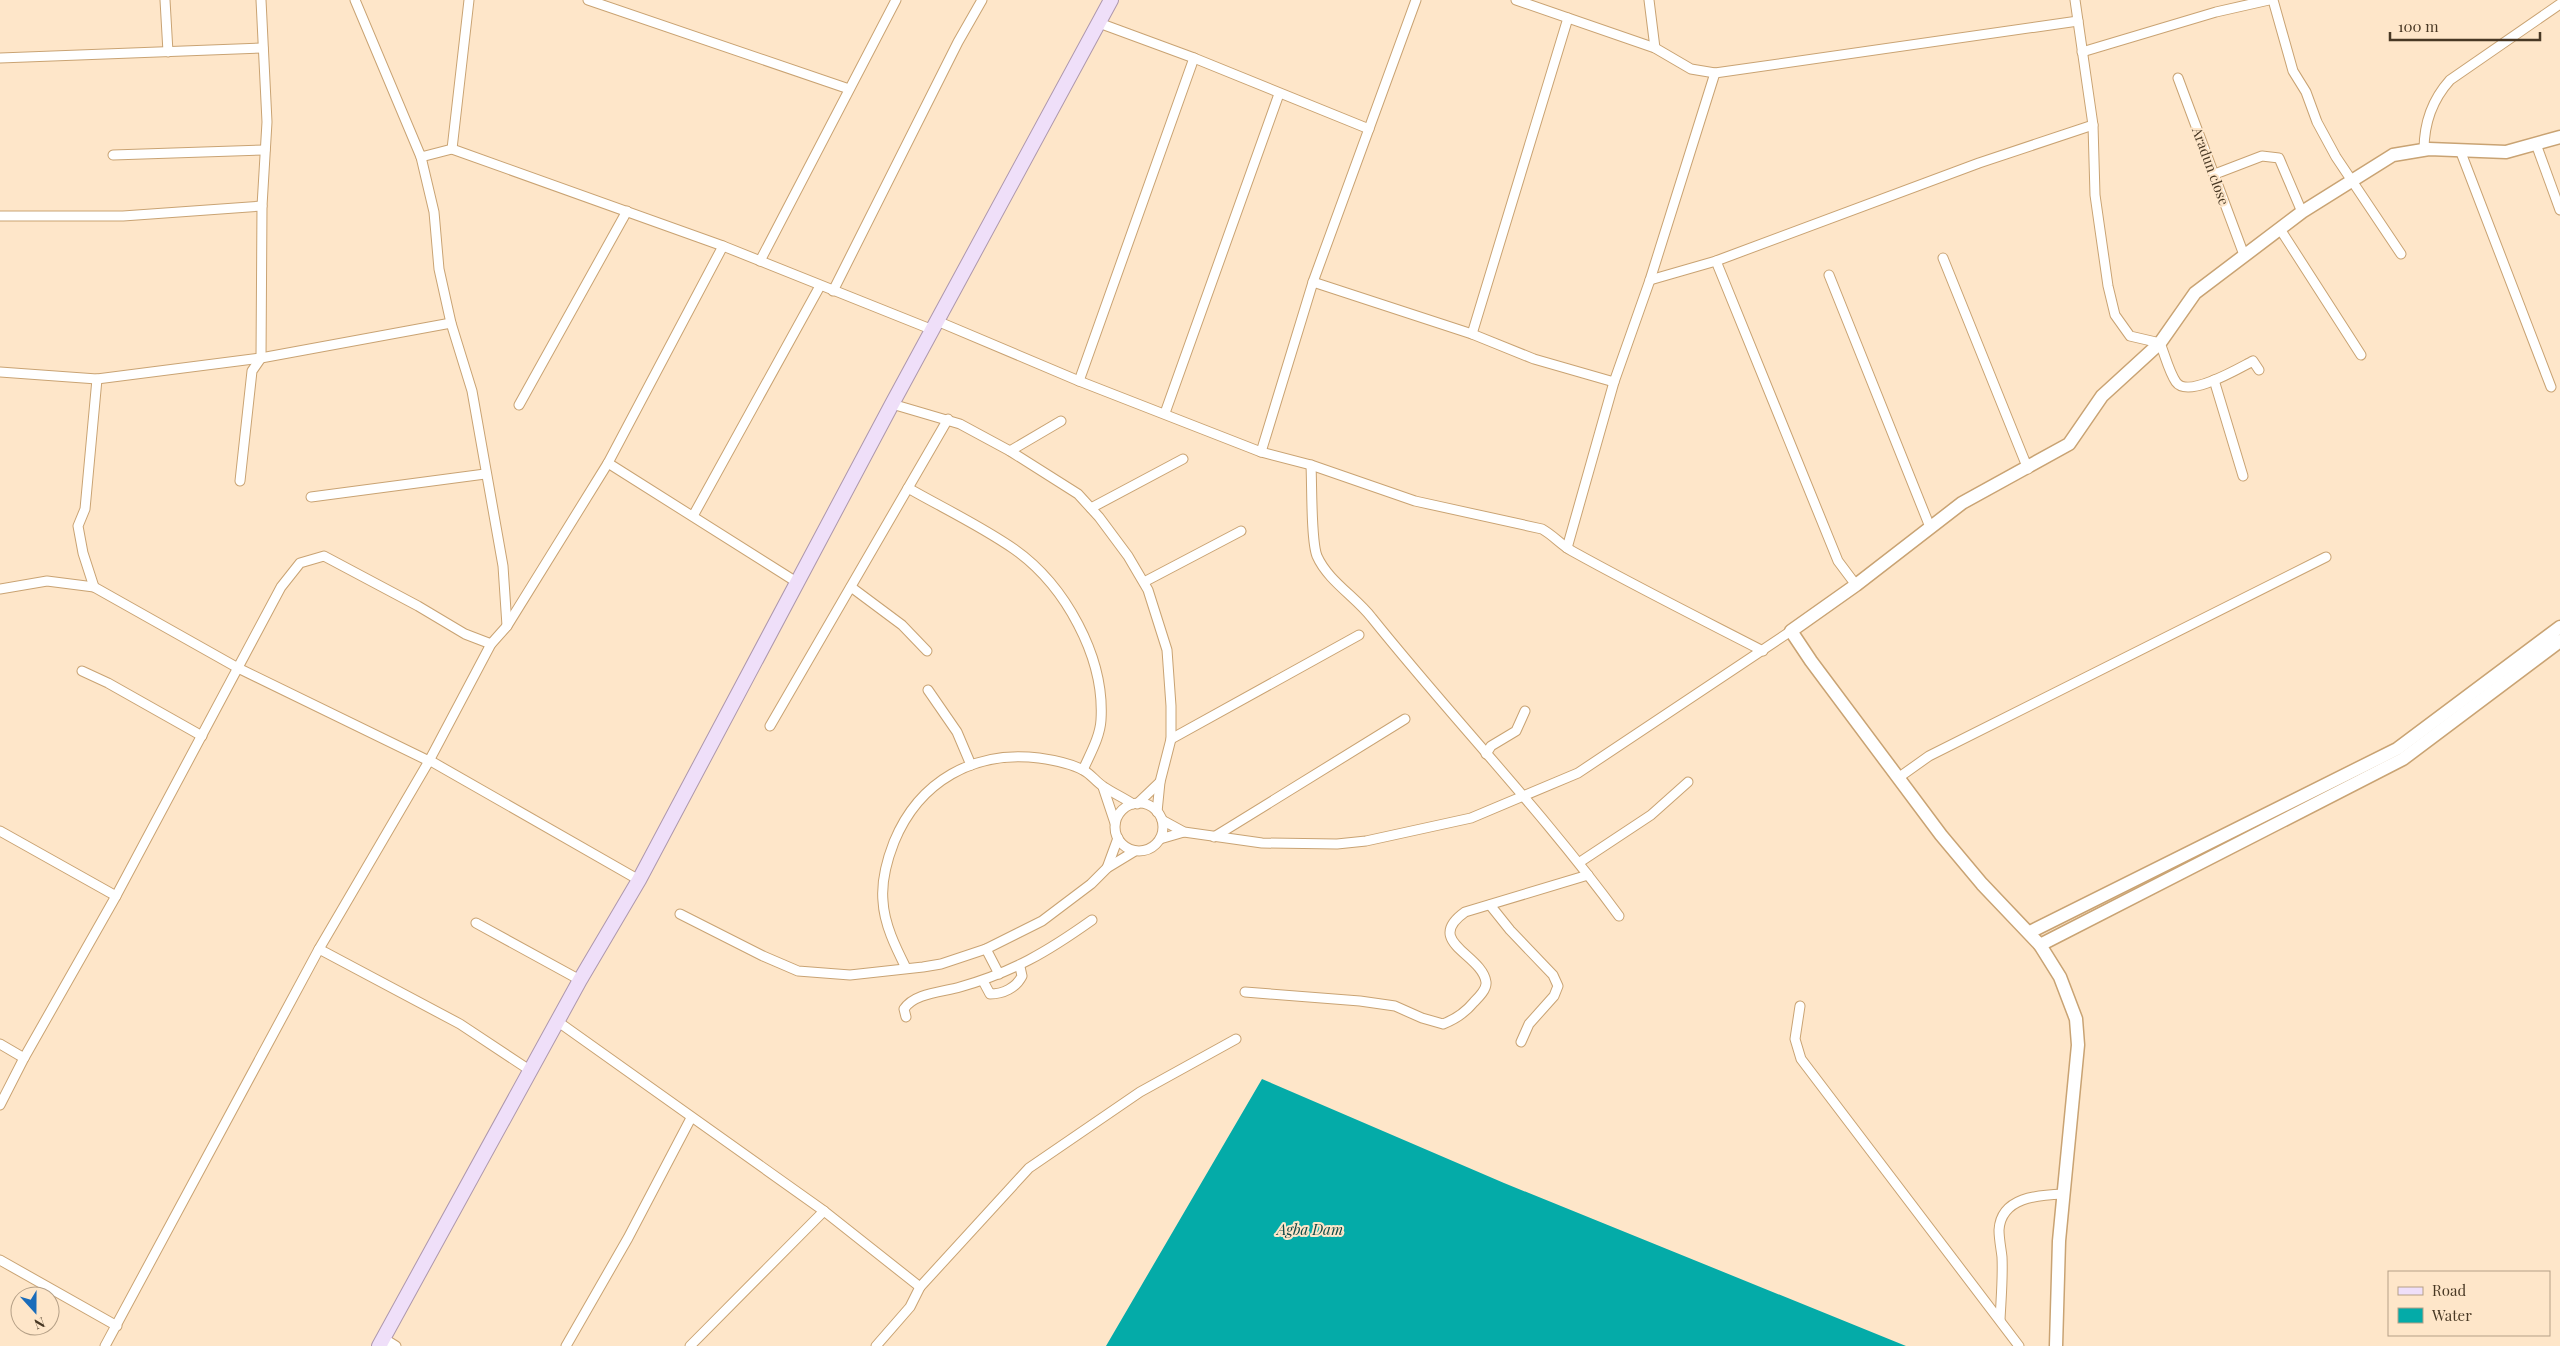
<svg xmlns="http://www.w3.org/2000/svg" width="2560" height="1346" font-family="'Playfair Display',serif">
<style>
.water{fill:#04aba8}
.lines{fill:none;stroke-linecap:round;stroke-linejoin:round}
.street-casing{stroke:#c9a373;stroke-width:11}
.secondary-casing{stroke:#c9a373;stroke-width:15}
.primary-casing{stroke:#ad97ac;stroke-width:16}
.street{stroke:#fff;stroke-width:9}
.secondary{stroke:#fff;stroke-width:12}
.primary{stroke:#efdff9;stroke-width:14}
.labels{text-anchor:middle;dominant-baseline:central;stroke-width:4;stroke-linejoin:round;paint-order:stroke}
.street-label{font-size:14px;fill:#483824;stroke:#fee6c9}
.water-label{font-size:15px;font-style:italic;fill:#0c4846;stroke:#fee6c9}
</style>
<rect width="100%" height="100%" fill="#fee6c9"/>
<path class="water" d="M1262 1079 1504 1183 1906 1346H1106Z"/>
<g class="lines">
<g class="street-casing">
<g id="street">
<path d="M165 0 168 52"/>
<path d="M355 0 421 157 452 149 723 246 933 330"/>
<path d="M588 0 849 89"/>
<path d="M1516 0 1655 48 1691 69 1715 73 2078 21"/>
<path d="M1649 0 1655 48"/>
<path d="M2075 0 2093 125 2095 195 2108 286 2115 315 2130 336 2160 343C2165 355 2169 372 2176 382 2188 399 2239 368 2253 361L2259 370"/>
<path d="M2273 0 2293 71 2306 92 2317 122 2336 157 2401 254"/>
<path d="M1099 23 1194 58 1369 129"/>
<path d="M2082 52 2216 12 2269 0"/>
<path d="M0 58 263 48"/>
<path d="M2178 78 2244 255"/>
<path d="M2536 144 2560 210"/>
<path d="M452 149 469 0"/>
<path d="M2424 150C2424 123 2432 100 2450 80L2560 4"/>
<path d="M2460 150 2551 387"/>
<path d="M113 155 265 150"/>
<path d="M421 157 434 212 439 269 451 323 472 391 503 566 507 626"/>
<path d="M2215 174 2262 156 2279 158 2302 212"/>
<path d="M0 216H123L262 206"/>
<path d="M2280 229 2361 355"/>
<path d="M1943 258 2028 469"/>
<path d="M760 261 896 0"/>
<path d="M1716 261 1838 561 1856 585"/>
<path d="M1829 275 1930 527"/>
<path d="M1650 280 1716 261 1979 163 2093 125"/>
<path d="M1313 282 1472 334 1534 359 1614 382"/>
<path d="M833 291 958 42 982 0"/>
<path d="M937 321 1079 381 1261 452 1311 465 1415 501 1542 529C1553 535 1561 545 1572 551 1635 586 1699 618 1763 651"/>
<path d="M1472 334 1568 18"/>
<path d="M0 372 97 379 261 358 451 323"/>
<path d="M2214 380 2243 476"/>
<path d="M1079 381 1194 58"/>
<path d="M892 404 960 424 1010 451 1078 494 1099 517 1128 556 1148 590 1167 650 1171 706V739L1160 782 1157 812"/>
<path d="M519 405 627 211"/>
<path d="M1165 413 1279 94"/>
<path d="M1010 451 1061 421"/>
<path d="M1261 452 1313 282 1416 0"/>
<path d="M608 463 798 583"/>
<path d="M1311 465C1312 485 1311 541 1317 556 1328 581 1356 597 1372 618 1453 719 1543 812 1619 916"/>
<path d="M240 481 252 371 261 358 262 206 267 122 261 0"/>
<path d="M908 488C943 508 981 526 1014 549 1065 585 1105 657 1101 720 1100 737 1090 754 1083 770"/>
<path d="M311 497 485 474"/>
<path d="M1091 508 1183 459"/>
<path d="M693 516 820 286"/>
<path d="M1567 548 1614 382 1650 280 1715 73"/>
<path d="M1144 582 1241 531"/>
<path d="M94 587 83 553 78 526 85 509 97 379"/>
<path d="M851 587 902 625 927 651"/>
<path d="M0 589 47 581 94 587 238 668 429 761"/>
<path d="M82 671 108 683 202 736"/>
<path d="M928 690 957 732 971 765"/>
<path d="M770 726 948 419"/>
<path d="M1171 739 1359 635"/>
<path d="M1486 754 1491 746 1516 731 1525 711"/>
<path d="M429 760 639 880"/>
<path d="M1898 778 1929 756 2326 557"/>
<path d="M1103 787 1115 823"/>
<circle cx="1139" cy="827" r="24"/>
<path d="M1137 804 1160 782"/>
<path d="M1162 820 1184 832 1262 843 1337 844 1366 841 1471 818 1578 773 1791 631"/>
<path d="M0 831 116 896"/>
<path d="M1214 837 1405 719"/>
<path d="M1160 839 1184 832"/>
<path d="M1580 862 1651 815 1688 782"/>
<path d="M1107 868 1118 838"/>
<path d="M1490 905 1510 930 1553 975 1558 986 1554 996 1529 1024 1521 1042"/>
<path d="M680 914 763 956 798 971 850 975 923 967 941 964 986 949 1042 921 1091 884 1107 868 1135 851"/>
<path d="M476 923 580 980"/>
<path d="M319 949 460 1024 531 1071"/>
<path d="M986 949 999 974"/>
<path d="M906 968C896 948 884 924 883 901 881 880 887 860 894 842 919 781 974 750 1039 758 1053 760 1072 764 1083 770 1091 774 1096 782 1104 787 1113 793 1124 798 1133 804"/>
<path d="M983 981 990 994C1003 994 1016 988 1022 976L1020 967"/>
<path d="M1245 992 1360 1001 1395 1006 1422 1018 1443 1024C1456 1019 1465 1013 1474 1002 1479 997 1487 989 1486 982 1482 954 1423 942 1465 912L1588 875"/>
<path d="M1800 1006 1795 1039 1801 1059 2019 1346"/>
<path d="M906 1017 904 1009C914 993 943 992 960 987 1013 972 1047 952 1092 920"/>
<path d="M557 1021 824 1211 920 1287"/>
<path d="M0 1044 24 1058"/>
<path d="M0 1105 24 1058 116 896 281 587 300 563 324 556 418 606 465 634 491 644"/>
<path d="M0 1260 117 1326"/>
<path d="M2000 1320C2001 1299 2003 1278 2002 1257 2001 1248 1999 1239 1999 1230 2001 1197 2038 1195 2063 1194"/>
<path d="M383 1338 396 1346"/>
<path d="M105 1346 319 949 429 761 491 644 507 626 608 463 723 246"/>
<path d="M566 1346 628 1238 691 1118"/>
<path d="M690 1346 824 1211"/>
<path d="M876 1346 910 1307 920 1287 1029 1168 1140 1092 1236 1039"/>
</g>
</g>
<g class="secondary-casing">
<g id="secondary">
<path d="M2030 932 2397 749 2560 627"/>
<path d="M2040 945 2403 759 2560 641"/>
<path d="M2056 1346 2059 1241 2078 1045 2076 1019 2060 977 2040 945 1982 884 1941 835 1811 661 1791 631 1856 585 1962 503 2069 444 2102 396 2160 343 2195 293 2302 212 2393 155 2429 149 2506 152 2560 137"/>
</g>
</g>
<g class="primary-casing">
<path id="primary" d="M379 1346 580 980 639 880 892 404 1111 0"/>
</g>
<use href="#street" class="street"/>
<use href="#secondary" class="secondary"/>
<use href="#primary" class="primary"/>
</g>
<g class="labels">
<g class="street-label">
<text transform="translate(2211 166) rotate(70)">Aradun close</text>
</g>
<g class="water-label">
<text x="1310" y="1229">Agba Dam</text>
</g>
</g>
<rect x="2388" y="1271" width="162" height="65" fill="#fee6c9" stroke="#b5a087"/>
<rect x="2398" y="1287" width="25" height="8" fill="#efdff9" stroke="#b5a087"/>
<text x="2432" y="1296" font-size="15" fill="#483824">Road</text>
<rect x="2398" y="1308" width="25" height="15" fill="#04aba8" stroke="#b5a087"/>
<text x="2432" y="1321" font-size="15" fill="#483824">Water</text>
<g transform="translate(35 1311) rotate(159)"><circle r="24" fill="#fee6c9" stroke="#b5a087"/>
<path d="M0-4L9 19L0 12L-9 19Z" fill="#1a6cba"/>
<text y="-8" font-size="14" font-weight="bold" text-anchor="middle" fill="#483824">N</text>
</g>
<path d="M2390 32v8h150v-8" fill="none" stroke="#483824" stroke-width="2.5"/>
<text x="2398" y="32" font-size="15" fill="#483824" stroke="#fee6c9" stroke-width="4" paint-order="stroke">100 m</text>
</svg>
